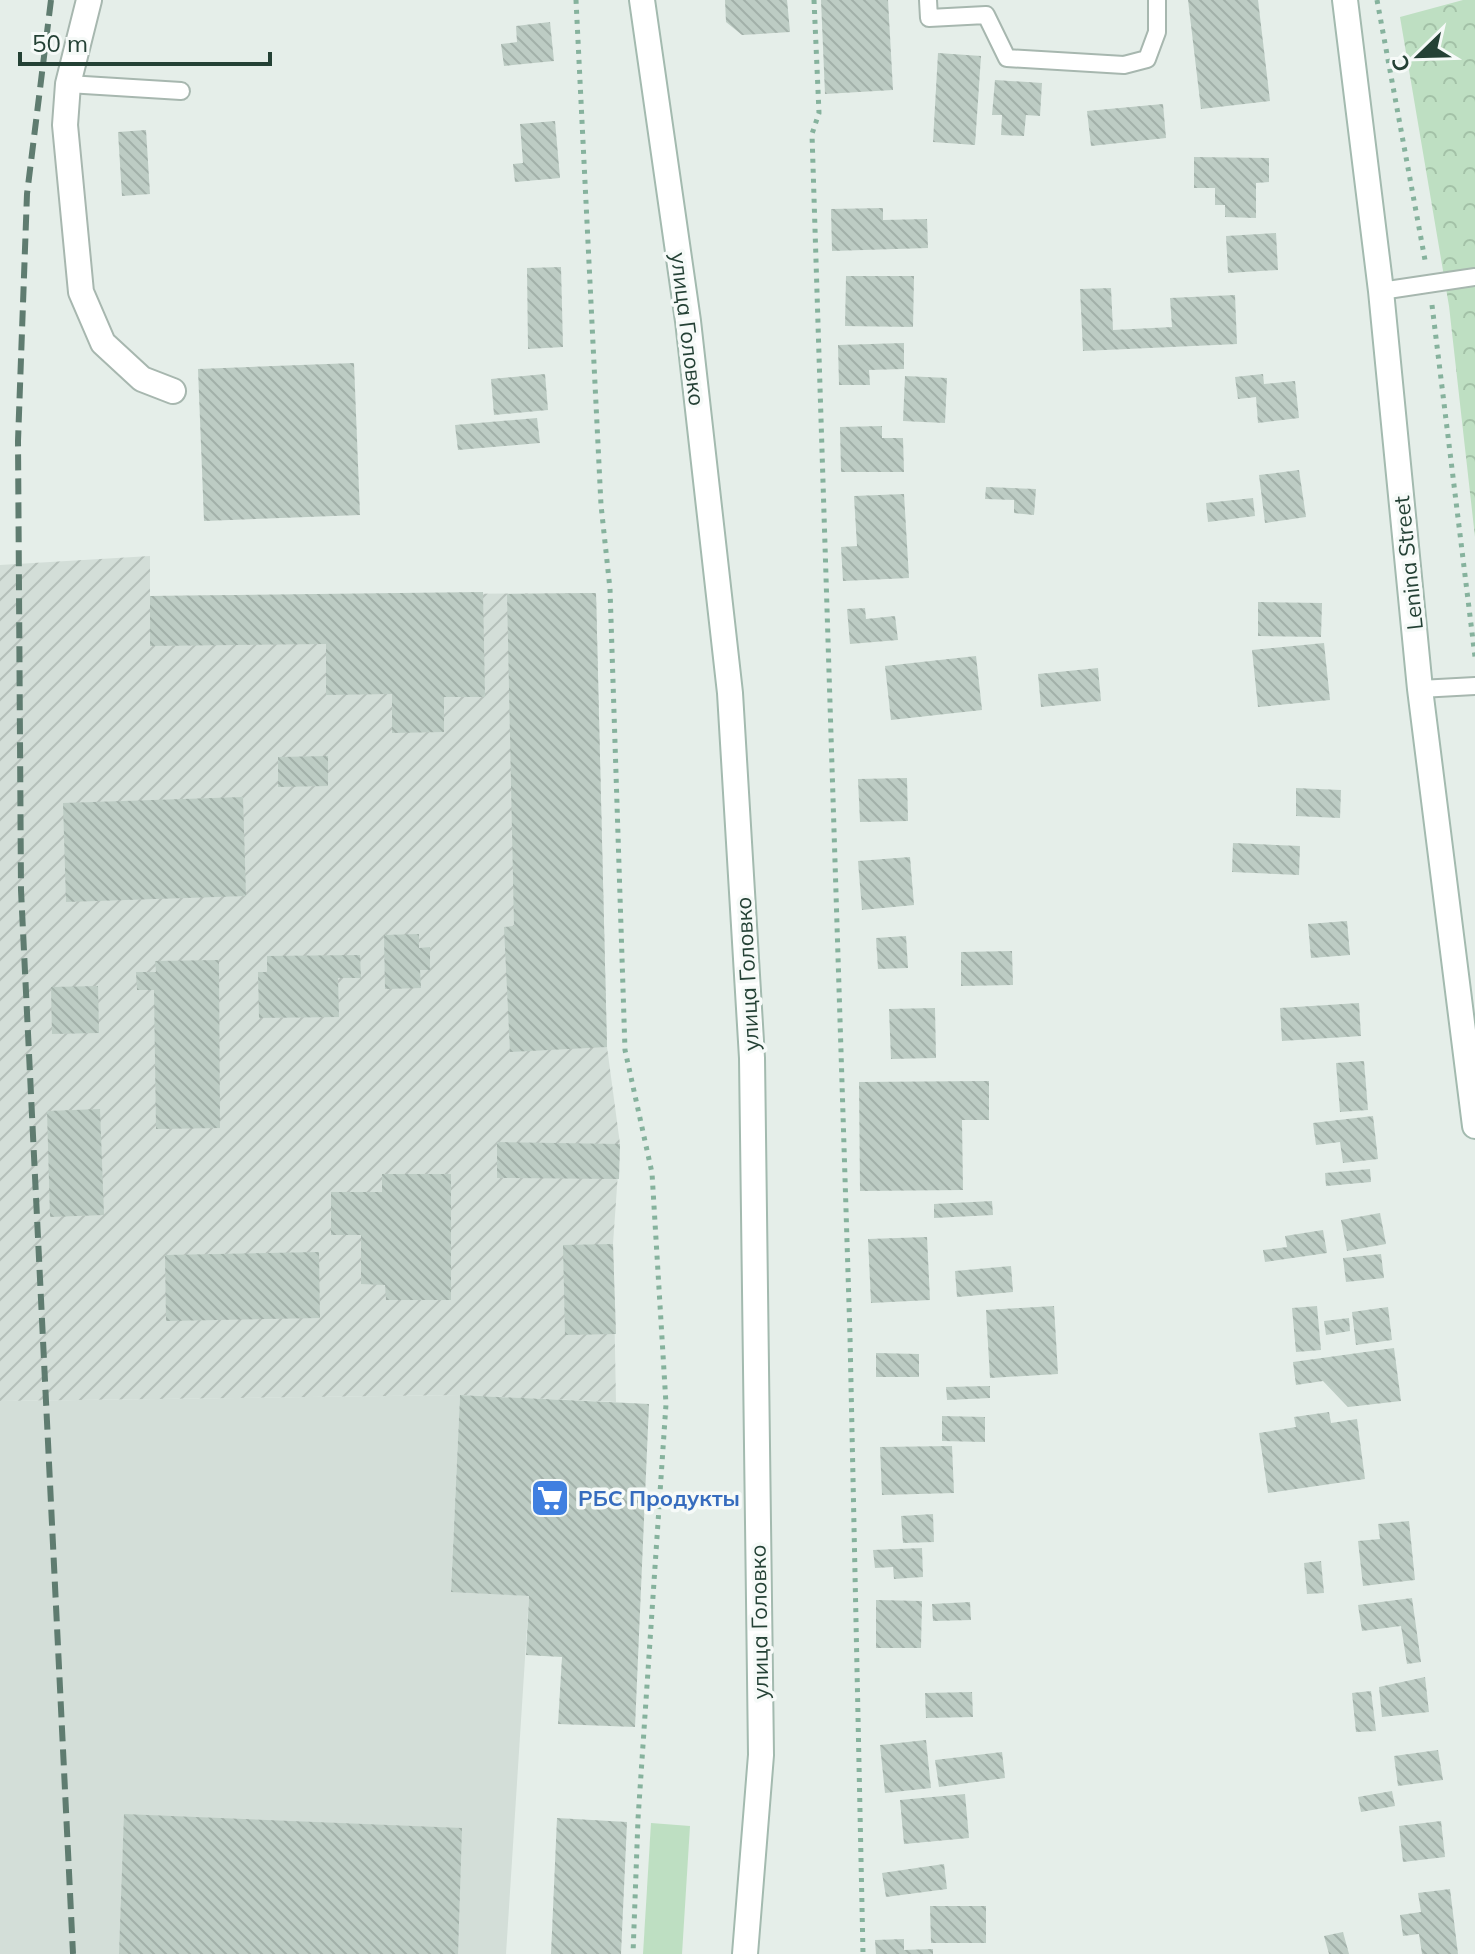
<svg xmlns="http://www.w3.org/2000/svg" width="1475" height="1954" font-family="Mulish,sans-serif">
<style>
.built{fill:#d3ded8}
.industrial{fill:url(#industrial-furrows)}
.green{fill:#bedfc2}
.forest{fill:url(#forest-crowns)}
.building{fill:url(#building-back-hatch)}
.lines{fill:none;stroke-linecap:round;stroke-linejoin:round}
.lane-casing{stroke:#a7b7af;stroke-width:20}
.street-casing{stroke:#a7b7af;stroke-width:28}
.secondary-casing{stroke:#a3baaf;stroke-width:28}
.path{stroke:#86b29d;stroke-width:5;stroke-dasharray:4 6;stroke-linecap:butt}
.lane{stroke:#fff;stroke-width:16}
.street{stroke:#fff;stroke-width:24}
.secondary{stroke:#fff;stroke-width:24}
.rail{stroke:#5f7c70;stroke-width:6;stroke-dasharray:16 8;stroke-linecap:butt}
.labels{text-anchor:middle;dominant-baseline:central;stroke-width:7;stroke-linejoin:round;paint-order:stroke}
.street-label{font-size:22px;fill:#244135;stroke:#f6faf8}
.shop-label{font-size:22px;font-weight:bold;fill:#366cbe;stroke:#f6faf8;text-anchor:start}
</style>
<defs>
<pattern id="industrial-furrows" width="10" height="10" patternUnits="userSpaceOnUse" patternTransform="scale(2)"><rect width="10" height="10" fill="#d3ded8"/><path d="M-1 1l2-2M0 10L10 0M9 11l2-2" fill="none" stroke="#b5c0ba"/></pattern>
<pattern id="forest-crowns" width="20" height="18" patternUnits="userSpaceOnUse" patternTransform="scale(2)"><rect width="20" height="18" fill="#bedfc2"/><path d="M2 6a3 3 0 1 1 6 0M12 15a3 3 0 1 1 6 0" fill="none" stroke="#a3c1a7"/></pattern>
<pattern id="building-back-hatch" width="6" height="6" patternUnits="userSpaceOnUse" patternTransform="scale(2)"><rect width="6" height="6" fill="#bdccc4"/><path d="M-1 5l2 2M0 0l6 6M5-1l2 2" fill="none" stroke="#a2b0a9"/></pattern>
</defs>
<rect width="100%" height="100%" fill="#e5eee9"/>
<path class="built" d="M460 1395 451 1591 529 1596 506 1954H0V1401Z"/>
<path class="industrial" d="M150 556V596L596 593 607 1047 620 1144 613 1244 616 1402 460 1395 0 1401V565Z"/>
<path class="green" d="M651 1823 690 1826 682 1954H643Z"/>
<path class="forest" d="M1463 0H1475V537L1449 306 1400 17Z"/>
<g class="building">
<path d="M725 0H787L790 32 742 35 726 22Z"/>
<path d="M821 0H888L893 90 825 94Z"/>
<path d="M1188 0H1258L1270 101 1201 109Z"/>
<path d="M550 22 554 61 504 66 501 44 517 42 516 26Z"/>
<path d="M938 53 981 56 975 145 933 142Z"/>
<path d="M995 80 1042 83 1040 116 1026 115 1024 136 1001 135 1002 115H992Z"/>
<path d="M1163 104 1166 138 1091 146 1087 111Z"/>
<path d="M555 121 560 178 515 182 513 164 523 163 520 124Z"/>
<path d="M146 130 150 194 122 196 118 132Z"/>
<path d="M1194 157 1269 158V182L1256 183V218L1225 217V205H1215V188H1194Z"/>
<path d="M883 208V220L927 219 928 248 832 251 831 209Z"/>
<path d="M1276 233 1278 270 1228 273 1226 236Z"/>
<path d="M561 267 563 347 528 349 527 268Z"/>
<path d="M846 276H914L913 327 845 326Z"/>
<path d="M1111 288 1113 330 1172 327 1170 298 1235 295 1237 344 1083 351 1080 289Z"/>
<path d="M904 343V369L869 370 870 385H839L838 345Z"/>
<path d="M354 363 360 515 204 521 198 369Z"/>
<path d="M545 374 548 410 494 415 491 379Z"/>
<path d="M1263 374 1264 384 1295 381 1299 418 1258 423 1256 397 1238 399 1235 377Z"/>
<path d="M905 376 947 378 945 423 903 421Z"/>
<path d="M537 418 540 443 458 450 455 425Z"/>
<path d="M882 426V438H903L904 472H841L840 427Z"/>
<path d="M1299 470 1306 517 1265 523 1259 475Z"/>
<path d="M986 487 1036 489 1034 515 1014 513V500L985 499Z"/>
<path d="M904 494 909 578 843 581 841 547 857 546 854 496Z"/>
<path d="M1253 498 1255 516 1208 522 1206 503Z"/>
<path d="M483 592 485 697H444V732L392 733V694L326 695V644L150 646V596Z"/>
<path d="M596 593 607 1047 510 1052 504 927 514 926 507 594Z"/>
<path d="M1258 602 1322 603 1321 637 1258 636Z"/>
<path d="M865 608 866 619 895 616 898 640 850 644 847 609Z"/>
<path d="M1324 643 1330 700 1258 707 1252 650Z"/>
<path d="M976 656 982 710 891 720 885 666Z"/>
<path d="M1098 668 1101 701 1041 707 1038 674Z"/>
<path d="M328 756V786L278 787V757Z"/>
<path d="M907 778 908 821 860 822 858 779Z"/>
<path d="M1296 788 1341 790 1340 818 1296 816Z"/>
<path d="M243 797 246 896 66 902 63 803Z"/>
<path d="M1233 843 1300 846 1299 875 1232 872Z"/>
<path d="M910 857 914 905 862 910 858 861Z"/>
<path d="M1347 921 1350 955 1311 958 1308 924Z"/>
<path d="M419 934V948L430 947V970H420L421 988 385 989 384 935Z"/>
<path d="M906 936 908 968 878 969 876 938Z"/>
<path d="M1012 951 1013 985 961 986V952Z"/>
<path d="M360 955 361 978H338L339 1017 259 1018 258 972H267V956Z"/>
<path d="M219 960 220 1128 156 1129 154 990H137L136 972H156L155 961Z"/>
<path d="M98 986 99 1033 52 1034 51 987Z"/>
<path d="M1359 1003 1361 1036 1282 1041 1280 1008Z"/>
<path d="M935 1008 936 1058 891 1059 889 1009Z"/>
<path d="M1364 1061 1368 1110 1340 1112 1336 1063Z"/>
<path d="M989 1081V1120H962L963 1190 860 1191 859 1082Z"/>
<path d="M100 1109 104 1215 50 1217 47 1111Z"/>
<path d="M1373 1116 1378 1159 1343 1163 1340 1142 1316 1145 1313 1123Z"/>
<path d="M497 1142 620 1144 619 1179 497 1178Z"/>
<path d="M1370 1169 1371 1182 1326 1186 1325 1173Z"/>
<path d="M382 1174H451V1300H386L385 1285 361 1284V1235H331V1192H382Z"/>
<path d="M992 1201 993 1215 934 1218V1204Z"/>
<path d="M1380 1213 1386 1244 1347 1251 1341 1220Z"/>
<path d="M1323 1230 1327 1253 1265 1262 1263 1250 1287 1247 1285 1236Z"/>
<path d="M927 1237 930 1300 871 1303 868 1239Z"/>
<path d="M613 1244 616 1334 565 1335 563 1245Z"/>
<path d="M319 1252 320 1318 166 1321 165 1255Z"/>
<path d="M1381 1254 1384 1278 1346 1282 1343 1258Z"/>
<path d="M1011 1266 1013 1292 957 1297 955 1271Z"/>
<path d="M1054 1306 1058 1374 990 1378 986 1310Z"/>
<path d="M1317 1306 1321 1350 1296 1352 1292 1308Z"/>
<path d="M1388 1307 1392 1340 1356 1345 1352 1312Z"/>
<path d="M1349 1318 1350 1331 1326 1335 1324 1321Z"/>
<path d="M1394 1348 1401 1401 1348 1407 1323 1381 1296 1385 1293 1362Z"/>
<path d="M876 1353 919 1354V1377H876Z"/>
<path d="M990 1386V1398L947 1400 946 1387Z"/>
<path d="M460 1395 649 1404 635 1727 558 1724 562 1657 526 1655 529 1596 451 1592Z"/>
<path d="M1329 1412 1331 1423 1357 1419 1365 1479 1268 1493 1259 1433 1296 1427 1294 1417Z"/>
<path d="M942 1416 985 1417V1442L942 1441Z"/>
<path d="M952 1446 954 1493 882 1495 880 1447Z"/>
<path d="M933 1514 934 1542 903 1543 901 1516Z"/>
<path d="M1409 1521 1415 1580 1363 1586 1358 1541 1380 1539 1378 1524Z"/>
<path d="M922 1548 923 1577 894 1579 893 1567 875 1568 873 1550Z"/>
<path d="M1321 1561 1324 1593 1307 1594 1304 1563Z"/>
<path d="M1412 1598 1421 1662 1407 1664 1401 1626 1362 1631 1358 1605Z"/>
<path d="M876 1600 922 1601 921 1648H876Z"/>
<path d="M970 1602 971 1620 933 1621 932 1604Z"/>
<path d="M1425 1677 1429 1712 1382 1717 1379 1687Z"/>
<path d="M1371 1691 1376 1731 1356 1732 1352 1693Z"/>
<path d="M972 1692 973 1717 926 1718 925 1693Z"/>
<path d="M926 1740 931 1788 885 1793 880 1745Z"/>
<path d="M1438 1750 1443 1780 1398 1786 1394 1756Z"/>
<path d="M1002 1752 1005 1778 939 1787 935 1760Z"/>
<path d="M1392 1791 1395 1806 1361 1812 1358 1797Z"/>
<path d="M965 1794 969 1838 904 1844 900 1800Z"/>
<path d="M124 1814 462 1828 458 1954H119Z"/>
<path d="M557 1818 627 1822 621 1954H551Z"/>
<path d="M1441 1821 1445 1857 1403 1862 1399 1826Z"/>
<path d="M944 1864 947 1889 886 1897 882 1873Z"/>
<path d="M1450 1889 1458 1954H1422L1419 1934 1403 1936 1400 1915 1421 1912 1418 1893Z"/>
<path d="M930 1906H986V1943H931Z"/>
<path d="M1343 1932 1349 1954H1329L1324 1936Z"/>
<path d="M904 1939V1950L933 1949V1954H876L875 1940Z"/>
</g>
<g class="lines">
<g class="lane-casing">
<g id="lane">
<path d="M928 0 929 18 986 15 1007 58 1124 65 1147 59 1157 32V0"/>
<path d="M68 84 181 91"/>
<path d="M1381 291 1475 277"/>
<path d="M1420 689 1475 686"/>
</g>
</g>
<g class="street-casing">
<path id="street" d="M89 0 68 84 65 125 81 292 103 343 142 379 173 391"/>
</g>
<g class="secondary-casing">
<g id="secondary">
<path d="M642 0 688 321 730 693 752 1058 761 1755 745 1954"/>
<path d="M1345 0 1381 291 1420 689 1475 1126"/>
</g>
</g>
<g class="path">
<path d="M576 0 601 505 610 589 625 1050 652 1173 666 1404 638 1819 633 1954"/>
<path d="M814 0 819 113 812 134 850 1336 863 1954"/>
<path d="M1377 0 1425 260"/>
<path d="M1432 305 1475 657"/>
</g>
<use href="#lane" class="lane"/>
<use href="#street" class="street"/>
<use href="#secondary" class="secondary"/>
<path class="rail" d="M51 0 27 194 18 441 21 890 73 1954"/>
</g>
<defs>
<g id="supermarket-square" transform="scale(2)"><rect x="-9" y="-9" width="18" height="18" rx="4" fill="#3f7fe0" stroke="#f6faf8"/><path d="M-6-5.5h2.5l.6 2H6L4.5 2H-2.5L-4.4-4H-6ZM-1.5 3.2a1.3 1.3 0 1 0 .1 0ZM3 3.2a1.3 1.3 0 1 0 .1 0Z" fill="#fff"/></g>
</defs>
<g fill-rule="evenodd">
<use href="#supermarket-square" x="550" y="1498"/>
</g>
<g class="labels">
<g class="street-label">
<text transform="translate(688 329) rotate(83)">улица Головко</text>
<text transform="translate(1408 563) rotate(-96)">Lenina Street</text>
<text transform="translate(747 974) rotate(-93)">улица Головко</text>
<text transform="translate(759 1622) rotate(-91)">улица Головко</text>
</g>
<g class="shop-label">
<text x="578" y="1498">РБС Продукты</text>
</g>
</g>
<g transform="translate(1419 56) rotate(247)" stroke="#f6faf8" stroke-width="6" paint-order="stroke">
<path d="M0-6L14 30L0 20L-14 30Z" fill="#244135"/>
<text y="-12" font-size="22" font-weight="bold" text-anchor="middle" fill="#244135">С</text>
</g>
<path d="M20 52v12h250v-12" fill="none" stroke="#244135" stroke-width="4"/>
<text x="32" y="52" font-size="24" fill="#244135" stroke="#f6faf8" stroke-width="6" paint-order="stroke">50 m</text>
</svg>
